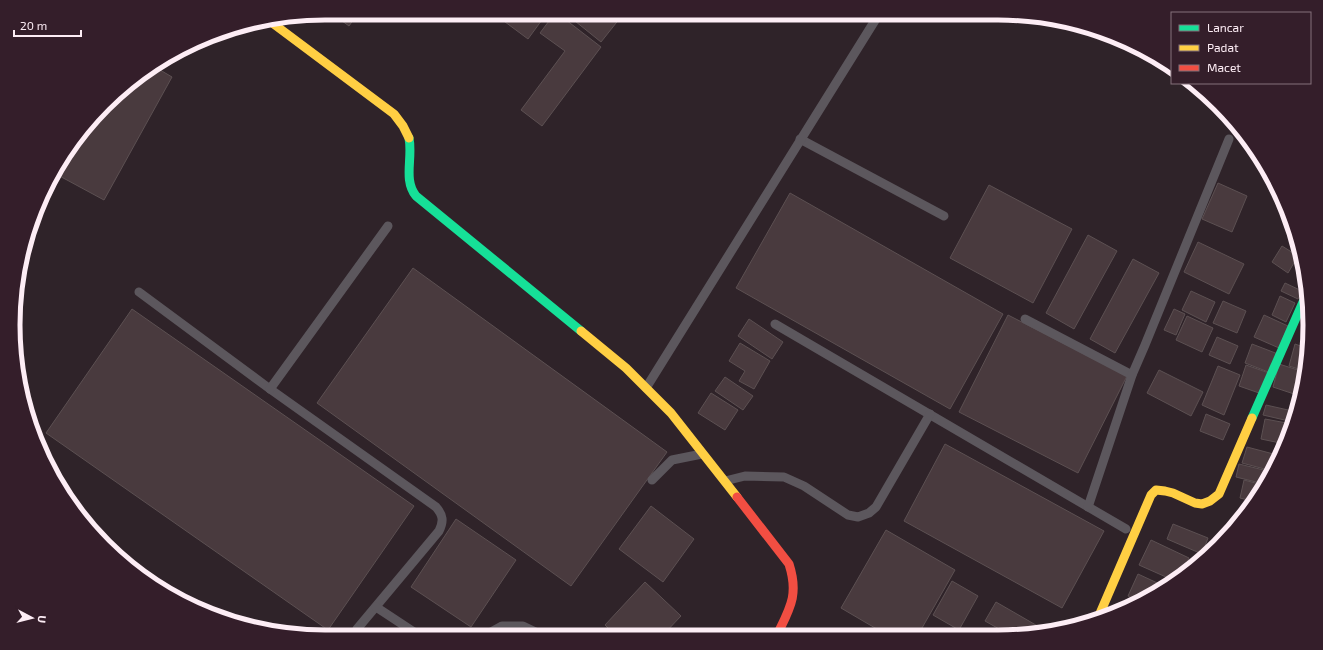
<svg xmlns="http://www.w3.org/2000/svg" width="1323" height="650" font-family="'Exo 2',sans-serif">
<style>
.building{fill:#493a3e;stroke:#5c5052}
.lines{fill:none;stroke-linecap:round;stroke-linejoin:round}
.lane{stroke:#5c575d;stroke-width:9}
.fast{stroke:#16e098;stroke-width:9}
.slow{stroke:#ffcf43;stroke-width:9}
.jam{stroke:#f24e42;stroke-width:9}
.rim{fill:none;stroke:#fdedf5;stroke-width:5}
</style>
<rect width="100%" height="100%" fill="#2f2329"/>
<g class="building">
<path d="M331 13H358L349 26Z"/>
<path d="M493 13H547L528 39Z"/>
<path d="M555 13H557L601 47 542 126 521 110 565 51 540 33Z"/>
<path d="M565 13H624L601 42Z"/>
<path d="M155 67 172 77 104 200 54 173 65 152 135 78Z"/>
<path d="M1218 183 1247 196 1232 232 1202 219Z"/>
<path d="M989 185 1072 229 1033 303 950 258Z"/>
<path d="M790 193 1003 314 950 409 736 288Z"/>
<path d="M1088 235 1117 251 1074 329 1046 313Z"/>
<path d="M1198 242 1244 264 1229 294 1184 272Z"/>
<path d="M1282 246 1298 256 1288 273 1272 262Z"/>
<path d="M1133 259 1159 273 1115 353 1090 339Z"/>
<path d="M413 268 667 452 571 586 317 403Z"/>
<path d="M1285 283 1302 291 1298 299 1281 291Z"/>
<path d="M1191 291 1215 302 1206 322 1182 310Z"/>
<path d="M1280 296 1295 303 1286 322 1272 315Z"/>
<path d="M1223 301 1246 311 1237 333 1213 323Z"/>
<path d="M132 309 414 506 328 630 46 433Z"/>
<path d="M1174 309 1185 314 1176 335 1164 330Z"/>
<path d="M1008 315 1127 376 1078 473 959 412Z"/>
<path d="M1264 315 1288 326 1279 348 1254 337Z"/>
<path d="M1187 316 1213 328 1202 352 1176 340Z"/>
<path d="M749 319 783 342 772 359 738 336Z"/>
<path d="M1217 337 1238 346 1230 364 1209 355Z"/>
<path d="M740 343 770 361 754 389 739 381 745 371 729 361Z"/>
<path d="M1252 344 1278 354 1271 373 1245 363Z"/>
<path d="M1295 344 1309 349 1305 371 1289 366Z"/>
<path d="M1279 364 1301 371 1294 394 1273 387Z"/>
<path d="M1246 365 1269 373 1262 394 1239 386Z"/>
<path d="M1218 366 1240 375 1224 415 1202 405Z"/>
<path d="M1159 370 1203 392 1191 416 1147 393Z"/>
<path d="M1303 373H1305L1298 410 1292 407Z"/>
<path d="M725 377 753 396 743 410 715 391Z"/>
<path d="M711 393 738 410 725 430 698 413Z"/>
<path d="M1266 405 1297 412 1293 422 1263 415Z"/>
<path d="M1206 414 1230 424 1223 440 1200 431Z"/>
<path d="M1265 419 1292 424 1285 444 1261 439Z"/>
<path d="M945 444 1104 531 1062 608 904 521Z"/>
<path d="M1247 447 1281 456 1272 471 1242 463Z"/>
<path d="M1239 464 1272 472 1264 484 1236 477Z"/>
<path d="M1244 480 1263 485 1252 501 1240 498Z"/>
<path d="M651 506 694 539 663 582 619 549Z"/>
<path d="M456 519 516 560 471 627 411 587Z"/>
<path d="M1173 524 1208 538 1202 554 1167 539Z"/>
<path d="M886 530 955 570 918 635H887L841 608Z"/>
<path d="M1151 540 1189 558 1181 576 1175 581 1139 565Z"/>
<path d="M1138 574 1166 587 1139 602 1128 596Z"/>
<path d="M952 581 978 596 959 630 933 615Z"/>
<path d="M645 582 681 616 663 635 616 636 605 625Z"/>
<path d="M996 602 1048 632 1038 634H1008L985 621Z"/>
</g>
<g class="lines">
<g class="lane">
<path d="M800 139 944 216"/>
<path d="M139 292 270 389 436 507C443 515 444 521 439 531L357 629"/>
<path d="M1025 319 1132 375"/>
<path d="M775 324 1126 529"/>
<path d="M646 388 879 14"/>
<path d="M270 389 388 226"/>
<path d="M652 480 672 460 702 454"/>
<path d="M725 481 745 476 784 477 804 486 848 515 858 517 869 513 876 507 930 414"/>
<path d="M1088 507 1132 375 1145 345 1229 139"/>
<path d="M376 607 420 636"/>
<path d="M484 636 502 626H523L544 636"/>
</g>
<g class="fast">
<path d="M409 138C413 158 403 180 416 196L581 331"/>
<path d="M1252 418 1303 302"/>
</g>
<g class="slow">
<path d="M271 22 394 114 403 126 409 138"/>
<path d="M581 331 626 368 671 413 737 497"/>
<path d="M1098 618 1151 495 1156 490 1165 491 1173 493 1195 503 1202 504 1210 501 1219 494 1252 418"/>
</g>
<path class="jam" d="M737 497 789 564C799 595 790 608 777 635"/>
</g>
<path d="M0 0H1323V650H0ZM325 20H998A305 305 0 0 1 1303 325V325A305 305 0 0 1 998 630H325A305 305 0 0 1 20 325V325A305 305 0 0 1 325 20Z" fill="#341e2a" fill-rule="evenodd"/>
<path class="rim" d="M325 20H998A305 305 0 0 1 1303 325V325A305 305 0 0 1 998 630H325A305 305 0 0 1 20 325V325A305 305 0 0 1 325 20Z"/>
<rect x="1171" y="12" width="140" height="72" fill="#341e2a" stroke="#84717b"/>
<rect x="1179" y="25" width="20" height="6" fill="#16e098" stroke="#84717b"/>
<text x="1207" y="32" font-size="12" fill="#fdedf5">Lancar</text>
<rect x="1179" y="45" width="20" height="6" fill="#ffcf43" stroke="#84717b"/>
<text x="1207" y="52" font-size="12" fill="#fdedf5">Padat</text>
<rect x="1179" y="65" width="20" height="6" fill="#f24e42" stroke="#84717b"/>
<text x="1207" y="72" font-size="12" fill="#fdedf5">Macet</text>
<g transform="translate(32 618) rotate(97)" stroke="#341e2a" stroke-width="3" paint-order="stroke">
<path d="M0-3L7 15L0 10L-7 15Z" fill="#fdedf5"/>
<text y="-6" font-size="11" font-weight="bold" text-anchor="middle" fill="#fdedf5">U</text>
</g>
<path d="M14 30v6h67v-6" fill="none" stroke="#fdedf5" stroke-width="2"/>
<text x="20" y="30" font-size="12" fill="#fdedf5" stroke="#341e2a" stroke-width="3" paint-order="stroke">20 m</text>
</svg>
